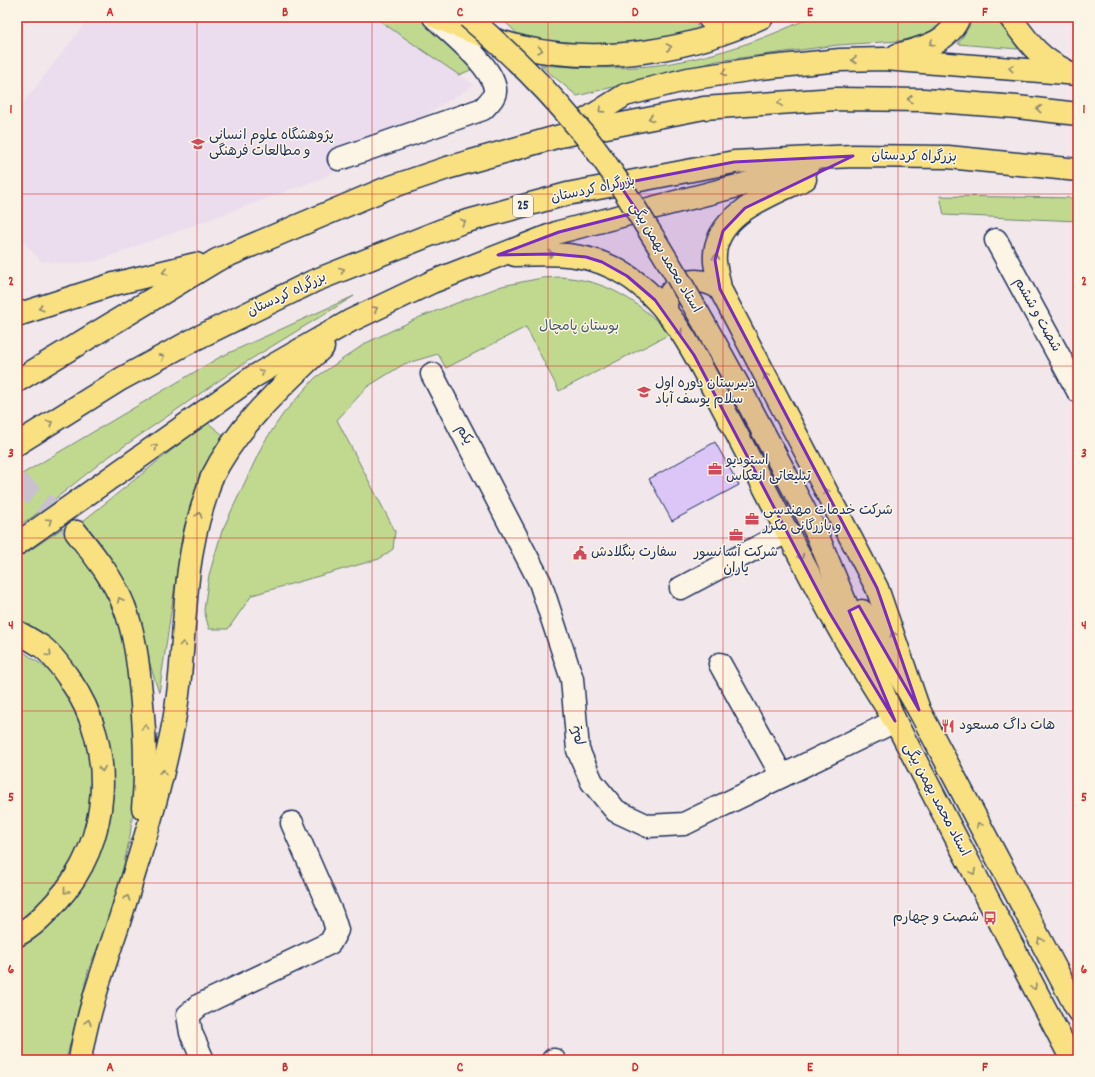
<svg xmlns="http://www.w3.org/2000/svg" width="1095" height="1077" font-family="Dekko,'Playpen Sans Arabic',sans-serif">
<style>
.built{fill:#ebddee}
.green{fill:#c1d98f;stroke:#6e8476}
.building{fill:#dbc6f7;stroke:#1b2f5e}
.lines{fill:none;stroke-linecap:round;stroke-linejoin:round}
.highway-tunnel{stroke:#c7c2ce;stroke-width:22;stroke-dasharray:22 11;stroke-linecap:butt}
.minor-casing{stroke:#1b2f5e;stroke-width:25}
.major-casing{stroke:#1b2f5e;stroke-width:25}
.highway-casing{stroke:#1b2f5e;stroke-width:25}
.minor{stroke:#fcf5e5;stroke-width:22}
.major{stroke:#f9e181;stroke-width:22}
.highway{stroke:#f9e181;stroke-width:22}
.major-bridge-casing{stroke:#1b2f5e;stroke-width:25;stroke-linecap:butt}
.major-bridge{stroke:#f9e181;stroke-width:22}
.oneway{stroke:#8a8870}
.marked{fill:#7b2cbf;fill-opacity:0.2;stroke:#7b2cbf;stroke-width:3;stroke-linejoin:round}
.grid{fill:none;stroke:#d62828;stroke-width:1;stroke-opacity:0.55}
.labels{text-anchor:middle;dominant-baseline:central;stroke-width:3;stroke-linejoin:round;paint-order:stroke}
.shield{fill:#fcf5e5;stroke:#5e6a86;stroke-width:1}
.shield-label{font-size:13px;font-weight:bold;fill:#1b2f5e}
.poi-label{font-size:14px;fill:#1b2f5e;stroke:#fcf5e5;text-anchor:start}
.street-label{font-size:14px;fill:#1b2f5e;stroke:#fcf5e5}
.park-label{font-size:14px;fill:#445a6a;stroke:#fcf5e5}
.neatline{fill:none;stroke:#d62828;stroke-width:1.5}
.grid-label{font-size:13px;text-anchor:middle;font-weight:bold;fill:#d62828}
</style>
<rect width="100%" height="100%" fill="#f2e7ea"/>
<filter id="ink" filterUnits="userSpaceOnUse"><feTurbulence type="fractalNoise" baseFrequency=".025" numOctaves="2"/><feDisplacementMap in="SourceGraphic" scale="8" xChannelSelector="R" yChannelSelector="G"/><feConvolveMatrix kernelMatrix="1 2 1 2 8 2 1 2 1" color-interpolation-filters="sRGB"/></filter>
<g filter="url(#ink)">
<path class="built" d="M90 17H374L474 85 325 177 96 261 71 264 41 261 17 235V111Z"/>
<g class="green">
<path d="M374 17H422L475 68 459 75Z"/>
<path d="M500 17H691L702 32 607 49 525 41Z"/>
<path d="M811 17H948L939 27 918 38 898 41 838 45 717 61 577 96 540 65C572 67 604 69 637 67 697 63 757 43 811 17Z"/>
<path d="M975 17H998L1018 49 958 44Z"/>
<path d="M940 196 1078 198V221L944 215Z"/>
<path d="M560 277C607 280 638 301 670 334L559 391 526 327 446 368 438 354 404 364 367 387 337 420 395 531 393 549 379 559 252 595 228 629H209L204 610 209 575 222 531 263 444 283 414 315 378 366 343 420 317 502 286 542 278Z"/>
<path d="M354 296 243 364 104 460 31 518 17 526V477L220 357Z"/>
<path d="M207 422 223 435 199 476 183 531 159 693 144 645 112 562 99 541 83 521Z"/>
<path d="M63 528 96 576 110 601 123 640 138 744 136 786 130 836 119 887 107 925 89 968 66 1060H17V950C125 887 149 736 55 649 43 638 32 627 17 619V559Z"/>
<path d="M17 647C28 656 43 664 53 675 91 718 101 780 85 835 83 841 78 847 75 853 59 882 43 901 17 922Z"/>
</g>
<path class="building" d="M715 442 739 485 672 521 649 479Z"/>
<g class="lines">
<path class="highway-tunnel" d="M17 482 56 513 76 532"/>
<g class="minor-casing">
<g id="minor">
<path d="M339 159 483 109C488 103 496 97 495 89 492 65 451 34 434 17"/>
<path d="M996 240 1078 391"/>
<path d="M432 374 540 582 572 679 578 750 592 782 616 811 648 826 684 824 895 721"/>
<path d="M681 588 788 531"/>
<path d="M720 664 782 776"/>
<path d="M203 1060 191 1033 188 1015 200 1005 330 943 337 930 332 914 292 823"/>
<path d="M553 1060H554"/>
</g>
</g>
<g class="major-casing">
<g id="major">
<path d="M436 17C465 29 494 41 525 48 602 65 691 51 762 17"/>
<path d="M708 17 717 27 738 26"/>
<path d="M816 532 895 721 1072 1060"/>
<path d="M862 611 919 710 1078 1011"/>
</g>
</g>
<g class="highway-casing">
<g id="highway">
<path d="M1010 17C1027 40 1038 58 1065 70"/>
<path d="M897 55C921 48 949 43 959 17"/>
<path d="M571 129 625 95 688 79 761 68 840 60 884 59 1078 74"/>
<path d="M805 179C771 195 711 215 715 262 716 271 719 280 720 289L877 588 919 710"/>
<path d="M515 255C557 253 590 252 626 275 678 308 703 372 731 423 764 486 795 549 829 611 849 649 873 685 895 721"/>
<path d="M666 312C666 308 666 303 667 300 675 277 704 277 720 289"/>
<path d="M17 315 114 284 196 264"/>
<path d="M17 381 217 260 385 189 447 168 560 136 704 108 836 99 924 100 1017 107 1078 114"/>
<path d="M17 444 121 379 191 341 314 281 460 223 567 194 734 162 853 156 948 157 1078 170"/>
<path d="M76 532C94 555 113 578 124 606 135 634 138 663 141 693 145 732 147 769 143 808"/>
<path d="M17 544 253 377 350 321 432 282 559 232 807 168"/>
<path d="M17 632C25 636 33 641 41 646 52 654 62 668 70 680 117 747 112 842 56 902 45 914 32 928 17 935"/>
<path d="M80 1060C87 1013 104 967 119 922 139 859 159 796 172 731 188 656 179 578 203 505 206 497 208 487 211 479 237 426 281 387 323 347"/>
</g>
</g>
<use href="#minor" class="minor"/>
<use href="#major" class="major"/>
<use href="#highway" class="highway"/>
<g class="major-bridge-casing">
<path id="major-bridge" d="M468 17C507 50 544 86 577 126 608 162 633 205 658 245 715 338 765 435 816 532"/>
</g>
<use href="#major-bridge" class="major-bridge"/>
</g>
<defs><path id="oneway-chevron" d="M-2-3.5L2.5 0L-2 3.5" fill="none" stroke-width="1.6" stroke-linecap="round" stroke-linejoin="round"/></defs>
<g class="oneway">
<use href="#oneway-chevron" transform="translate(932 43) rotate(154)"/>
<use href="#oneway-chevron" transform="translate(669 47) rotate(-12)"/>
<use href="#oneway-chevron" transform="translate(540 50) rotate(8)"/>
<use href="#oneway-chevron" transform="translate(854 60) rotate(179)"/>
<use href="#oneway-chevron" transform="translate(1011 68) rotate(-175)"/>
<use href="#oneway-chevron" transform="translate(724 73) rotate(172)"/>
<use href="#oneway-chevron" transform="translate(910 99) rotate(-180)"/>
<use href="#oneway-chevron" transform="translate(780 103) rotate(176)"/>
<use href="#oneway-chevron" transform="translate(1039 109) rotate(-174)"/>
<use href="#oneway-chevron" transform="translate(601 110) rotate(147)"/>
<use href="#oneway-chevron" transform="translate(651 118) rotate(168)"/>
<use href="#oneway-chevron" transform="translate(463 222) rotate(-17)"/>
<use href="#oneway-chevron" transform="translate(551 254)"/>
<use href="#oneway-chevron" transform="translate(716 257) rotate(-85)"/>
<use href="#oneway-chevron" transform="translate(342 270) rotate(-22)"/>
<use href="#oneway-chevron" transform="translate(165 272) rotate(167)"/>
<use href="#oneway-chevron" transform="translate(41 308) rotate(162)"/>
<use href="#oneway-chevron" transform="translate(375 309) rotate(-26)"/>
<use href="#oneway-chevron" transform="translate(680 332) rotate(57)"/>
<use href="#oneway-chevron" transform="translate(162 357) rotate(-29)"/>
<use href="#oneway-chevron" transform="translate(262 372) rotate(-30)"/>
<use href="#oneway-chevron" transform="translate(766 376) rotate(-118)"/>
<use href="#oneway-chevron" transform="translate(50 423) rotate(-32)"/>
<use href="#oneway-chevron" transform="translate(155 447) rotate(-35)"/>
<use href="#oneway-chevron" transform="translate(826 491) rotate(-118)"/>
<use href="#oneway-chevron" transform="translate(199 515) rotate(-72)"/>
<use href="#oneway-chevron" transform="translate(49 521) rotate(-35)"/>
<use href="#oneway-chevron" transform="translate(801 557) rotate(63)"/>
<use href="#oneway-chevron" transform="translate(120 600) rotate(-116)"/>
<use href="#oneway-chevron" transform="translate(893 634) rotate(-109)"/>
<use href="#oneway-chevron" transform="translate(183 644) rotate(-86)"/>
<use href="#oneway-chevron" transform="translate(49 654) rotate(46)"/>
<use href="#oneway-chevron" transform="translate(145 727) rotate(-95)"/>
<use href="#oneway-chevron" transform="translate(102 769) rotate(84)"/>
<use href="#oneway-chevron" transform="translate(163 772) rotate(-77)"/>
<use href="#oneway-chevron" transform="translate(979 825) rotate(-118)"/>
<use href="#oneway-chevron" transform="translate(973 872) rotate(62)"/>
<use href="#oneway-chevron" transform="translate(66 891) rotate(130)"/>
<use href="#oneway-chevron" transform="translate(127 898) rotate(-72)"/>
<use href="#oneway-chevron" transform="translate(1040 940) rotate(-118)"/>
<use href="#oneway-chevron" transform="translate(1034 987) rotate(62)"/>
<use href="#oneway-chevron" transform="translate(88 1022) rotate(-74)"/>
</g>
</g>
<path class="marked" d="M853 156 745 208 723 231 715 260 720 289 877 588 919 710 859 606 849 611 895 721 829 612 694 355 655 300 627 276 602 262 586 257 553 254 498 255 559 232 638 212 619 184 734 162Z"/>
<path class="grid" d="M197 17V1060M372 17V1060M548 17V1060M723 17V1060M898 17V1060M17 194H1078M17 366H1078M17 538H1078M17 711H1078M17 883H1078"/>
<defs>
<g id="university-bare" transform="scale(1.08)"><path d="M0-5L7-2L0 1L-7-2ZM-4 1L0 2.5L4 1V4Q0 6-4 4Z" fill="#d1495b" stroke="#fcf5e5" stroke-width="2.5" paint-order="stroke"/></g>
<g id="school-bare" transform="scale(1.08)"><path d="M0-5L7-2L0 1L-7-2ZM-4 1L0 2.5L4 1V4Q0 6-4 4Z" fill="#d1495b" stroke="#fcf5e5" stroke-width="2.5" paint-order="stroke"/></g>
<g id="office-bare" transform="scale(1.08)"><path d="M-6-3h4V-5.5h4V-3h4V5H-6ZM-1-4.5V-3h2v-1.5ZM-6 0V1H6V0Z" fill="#d1495b" stroke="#fcf5e5" stroke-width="2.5" paint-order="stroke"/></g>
<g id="civic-bare" transform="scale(1.08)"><path d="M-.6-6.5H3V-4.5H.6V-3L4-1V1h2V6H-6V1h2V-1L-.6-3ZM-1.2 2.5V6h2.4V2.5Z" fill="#d1495b" stroke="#fcf5e5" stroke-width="2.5" paint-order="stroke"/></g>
<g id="restaurant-bare" transform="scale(1.08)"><path d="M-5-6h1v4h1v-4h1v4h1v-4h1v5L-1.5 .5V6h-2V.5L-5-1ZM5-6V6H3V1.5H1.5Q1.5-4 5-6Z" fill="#d1495b" stroke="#fcf5e5" stroke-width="2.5" paint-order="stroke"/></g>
<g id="bus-bare" transform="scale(1.08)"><path d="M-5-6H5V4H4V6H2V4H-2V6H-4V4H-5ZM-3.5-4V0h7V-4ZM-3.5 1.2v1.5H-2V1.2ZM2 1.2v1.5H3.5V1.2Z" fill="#d1495b" stroke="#fcf5e5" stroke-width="2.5" paint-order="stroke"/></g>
</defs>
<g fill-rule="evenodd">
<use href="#university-bare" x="198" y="144"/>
<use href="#school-bare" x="644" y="392"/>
<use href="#office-bare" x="715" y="469"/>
<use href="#office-bare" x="752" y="519"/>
<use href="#office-bare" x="736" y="535"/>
<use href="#civic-bare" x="580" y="553"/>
<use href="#restaurant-bare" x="948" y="726"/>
<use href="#bus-bare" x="990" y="918"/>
</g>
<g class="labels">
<rect class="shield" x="513" y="195" width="20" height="22" rx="3"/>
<g class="shield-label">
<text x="523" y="206">25</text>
</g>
<g class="poi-label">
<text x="209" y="136">پژوهشگاه علوم انسانی<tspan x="209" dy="16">و مطالعات فرهنگی</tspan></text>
<text x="655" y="384">دبیرستان دوره اول<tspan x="655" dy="16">سلام یوسف آباد</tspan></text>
<text x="726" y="461">استودیو<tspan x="726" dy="16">تبلیغاتی انعکاس</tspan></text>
<text x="763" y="511">شرکت خدمات مهندسی<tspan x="763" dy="16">و بازرگانی مکرر</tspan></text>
<text x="591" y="553">سفارت بنگلادش</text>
<text x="736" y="553" text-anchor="middle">شرکت آسانسور<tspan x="736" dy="16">یاران</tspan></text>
<text x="959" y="726">هات داگ مسعود</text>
<text x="979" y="918" text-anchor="end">شصت و چهارم</text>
</g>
<g class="street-label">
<text transform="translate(914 157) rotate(1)">بزرگراه کردستان</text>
<text transform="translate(593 190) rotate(-12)">بزرگراه کردستان</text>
<text transform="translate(665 258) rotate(59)">استاد محمد بهمن بیگی</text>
<text transform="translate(287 295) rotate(-25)">بزرگراه کردستان</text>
<text transform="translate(1037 315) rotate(61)">شصت و ششم</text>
<text transform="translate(464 435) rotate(63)">یکم</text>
<text transform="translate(577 735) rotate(-96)">یکم</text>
<text transform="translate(936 800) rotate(62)">استاد محمد بهمن بیگی</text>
</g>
<g class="park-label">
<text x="579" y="327">بوستان پامچال</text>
</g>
</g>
<rect width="1095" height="1077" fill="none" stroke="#fcf5e5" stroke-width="44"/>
<rect x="22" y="22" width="1051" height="1033" class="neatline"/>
<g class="grid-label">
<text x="110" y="16">A</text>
<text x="285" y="16">B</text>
<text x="460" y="16">C</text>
<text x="635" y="16">D</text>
<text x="810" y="16">E</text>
<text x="985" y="16">F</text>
<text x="11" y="113">1</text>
<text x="1084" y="113">1</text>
<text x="11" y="285">2</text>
<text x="1084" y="285">2</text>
<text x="11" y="457">3</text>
<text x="1084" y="457">3</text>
<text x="11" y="629">4</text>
<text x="1084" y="629">4</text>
<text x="11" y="801">5</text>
<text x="1084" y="801">5</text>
<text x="11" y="973">6</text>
<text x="1084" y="973">6</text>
<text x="110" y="1071">A</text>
<text x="285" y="1071">B</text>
<text x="460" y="1071">C</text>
<text x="635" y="1071">D</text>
<text x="810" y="1071">E</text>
<text x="985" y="1071">F</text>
</g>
</svg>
